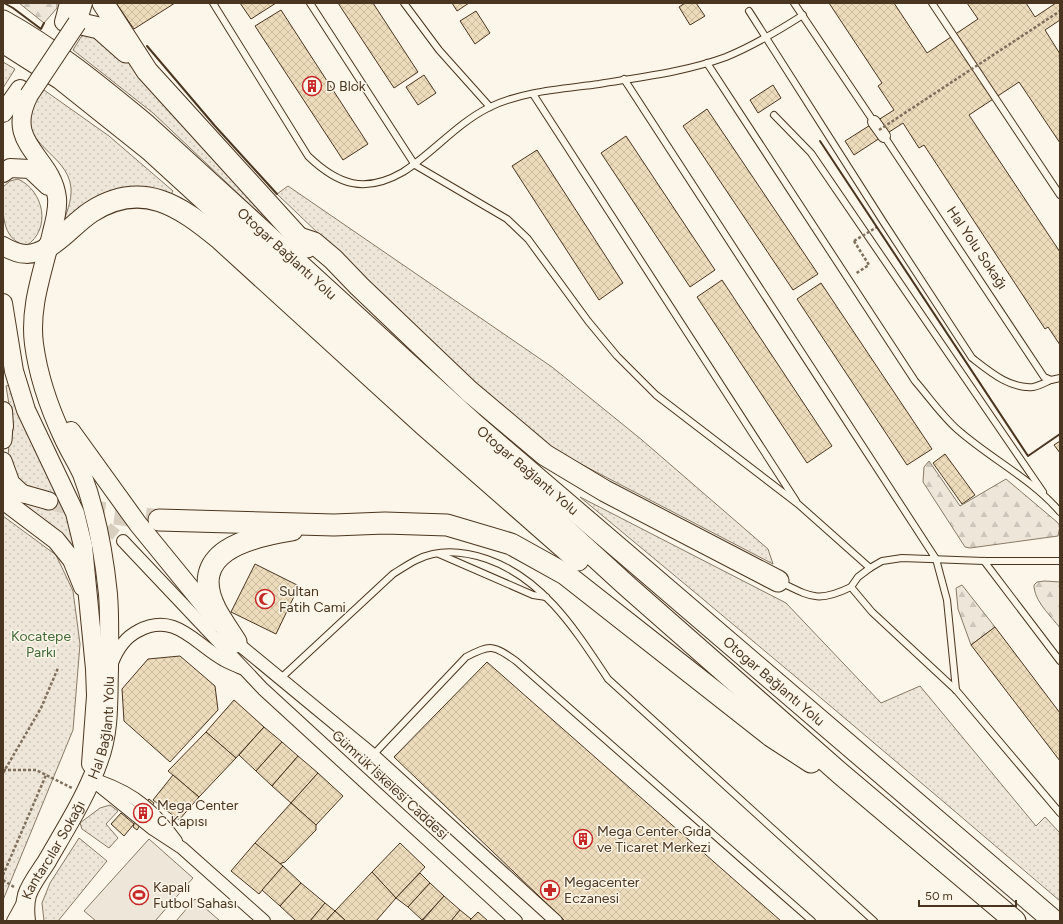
<svg xmlns="http://www.w3.org/2000/svg" width="1063" height="924" font-family="Figtree,sans-serif">
<style>
.grass{fill:url(#grass-dots);stroke:#887966}
.forest{fill:url(#forest-firs);stroke:#887966}
.pitch{fill:#ede6d9;stroke:#887966}
.building{fill:url(#building-cross-hatch);stroke:#4a3520}
.lines{fill:none;stroke-linecap:round;stroke-linejoin:round}
.street-tunnel{stroke:#d8cfc1;stroke-width:12;stroke-dasharray:12 6;stroke-linecap:butt}
.secondary-tunnel{stroke:#d8cfc1;stroke-width:17;stroke-dasharray:17 8;stroke-linecap:butt}
.highway-tunnel{stroke:#d8cfc1;stroke-width:21;stroke-dasharray:21 10;stroke-linecap:butt}
.lane-casing{stroke:#4a3520;stroke-width:8}
.street-casing{stroke:#4a3520;stroke-width:14}
.secondary-casing{stroke:#4a3520;stroke-width:19}
.primary-casing{stroke:#4a3520;stroke-width:20}
.highway-casing{stroke:#4a3520;stroke-width:23}
.path{stroke:#7f6f5c;stroke-width:2.5;stroke-dasharray:3 2;stroke-linecap:butt}
.lane{stroke:#fbf6e9;stroke-width:6}
.street{stroke:#fbf6e9;stroke-width:12}
.secondary{stroke:#fbf6e9;stroke-width:17}
.primary{stroke:#fbf6e9;stroke-width:18}
.highway{stroke:#fbf6e9;stroke-width:21}
.primary-bridge-casing{stroke:#4a3520;stroke-width:20;stroke-linecap:butt}
.path-bridge{stroke:#7f6f5c;stroke-width:2.5;stroke-dasharray:3 2;stroke-linecap:butt}
.primary-bridge{stroke:#fbf6e9;stroke-width:18}
.wall{stroke:#4a3520;stroke-width:2}
.labels{text-anchor:middle;dominant-baseline:central;stroke-width:3;stroke-linejoin:round;paint-order:stroke}
.poi-label{font-size:14px;fill:#4a3520;stroke:#fbf6e9;text-anchor:start}
.street-label{font-size:14px;fill:#4a3520;stroke:#fbf6e9}
.park-label{font-size:14px;fill:#436837;stroke:#fbf6e9}
</style>
<defs>
<pattern id="grass-dots" width="8" height="8" patternUnits="userSpaceOnUse"><rect width="8" height="8" fill="#ede6d9"/><path d="M2 2h.1M6 6h.1" fill="none" stroke="#cdc6ba" stroke-width="1.8" stroke-linecap="round"/></pattern>
<pattern id="forest-firs" width="22" height="20" patternUnits="userSpaceOnUse"><rect width="22" height="20" fill="#ede6d9"/><path d="M5 1l3.5 6h-7zM16 11l3.5 6h-7z" fill="#cdc6ba"/></pattern>
<pattern id="building-cross-hatch" width="8" height="8" patternUnits="userSpaceOnUse"><rect width="8" height="8" fill="#ecdcbc"/><path d="M0 0l8 8M0 8l8-8" fill="none" stroke="#ccbda1"/></pattern>
</defs>
<rect width="100%" height="100%" fill="#fbf6e9"/>
<g class="grass">
<path d="M86 34 111 42 165 105 284 231 281 234 153 113 73 50 81 37Z"/>
<path d="M3 62 15 69 3 88Z"/>
<path d="M44 90 109 136 173 191 170 196 62 226C66 214 72 201 71 188 68 153 18 145 32 107 34 101 41 95 44 90Z"/>
<path d="M18 179C44 191 52 229 26 246 0 238 3 212 3 187L10 181Z"/>
<path d="M288 186 552 367 642 440 768 549 773 564 550 448 510 416 277 194Z"/>
<path d="M10 385 56 486 80 555 20 505V484L8 458 9 443 13 429 6 386Z"/>
<path d="M580 497 786 603 881 703 920 686 1036 826 1045 817 1060 833V901C901 765 741 630 580 497Z"/>
<path d="M3 516 56 555 73 591 80 644 73 730 3 900Z"/>
<path d="M110 805 118 811 106 824 118 838 109 848 82 829 80 823 100 808Z"/>
<path d="M79 838 107 861 58 921H44L42 903 50 883Z"/>
</g>
<g class="forest">
<path d="M19 3H57V8L44 23Z"/>
<path d="M929 461 960 506 1006 479 1057 522 1060 526 1058 536 970 548 965 547 923 482 924 467Z"/>
<path d="M1045 581 1060 582V628C1051 616 1034 601 1034 585L1037 582Z"/>
<path d="M962 585 995 627 971 645 958 609 956 588Z"/>
</g>
<g class="pitch">
<path d="M149 839 193 878 155 921H96L84 911Z"/>
<path d="M195 899 220 921H176Z"/>
</g>
<g class="building">
<path d="M116 3H175L134 29Z"/>
<path d="M240 3H276L251 19Z"/>
<path d="M338 3H373L418 72 394 88Z"/>
<path d="M452 3H469L457 11Z"/>
<path d="M685 3H696L705 16 690 25 679 7Z"/>
<path d="M829 3H894L927 53 978 19 967 3H1026L1035 17 1056 3H1060V20L1045 30 1060 54 1059 56 1060 58V143L1019 82 969 115 1060 252V345L1048 327 1045 329 924 145 919 148 903 123 854 155 845 141 894 110 878 86 882 83Z"/>
<path d="M281 10 368 144 343 160 255 26Z"/>
<path d="M476 11 490 33 475 44 460 21Z"/>
<path d="M424 75 436 93 418 105 406 87Z"/>
<path d="M773 85 781 98 758 113 750 100Z"/>
<path d="M707 109 818 274 793 290 683 126Z"/>
<path d="M626 136 715 270 690 287 601 153Z"/>
<path d="M537 150 623 283 599 300 512 166Z"/>
<path d="M722 280 832 446 807 463 697 297Z"/>
<path d="M821 283 932 449 907 465 797 299Z"/>
<path d="M1060 441V453L1054 445Z"/>
<path d="M945 454 975 495 962 504 933 463Z"/>
<path d="M255 564 299 586 276 634 231 612Z"/>
<path d="M995 627 1060 713V761L971 645Z"/>
<path d="M180 656 215 686 218 710 170 762 124 721 122 689 148 659Z"/>
<path d="M487 662 781 921H565L394 757Z"/>
<path d="M234 700 264 727 236 758 206 732Z"/>
<path d="M264 727 282 742 256 771 239 755Z"/>
<path d="M206 732 236 758 199 797 168 771Z"/>
<path d="M282 742 298 756 272 786 256 771Z"/>
<path d="M298 756 318 773 291 803 272 786Z"/>
<path d="M318 773 343 796 316 825 291 803Z"/>
<path d="M173 775 199 797 179 820 153 800Z"/>
<path d="M149 799 154 803 137 830 133 827 137 815Z"/>
<path d="M291 803 316 825V830L285 862 279 864 255 843Z"/>
<path d="M121 813 134 824 124 836 111 824Z"/>
<path d="M255 843 283 866 259 894 231 871Z"/>
<path d="M400 843 425 867 396 898 372 872Z"/>
<path d="M283 866 301 883 280 906 262 890Z"/>
<path d="M372 872 396 898 376 921H346L335 911Z"/>
<path d="M420 873 430 883 408 907 396 898Z"/>
<path d="M301 883 325 903 310 921H296L280 906Z"/>
<path d="M430 883 444 896 422 920 408 907Z"/>
<path d="M444 896 460 910 451 921H422Z"/>
<path d="M325 903 335 911 326 921H310Z"/>
<path d="M460 910 471 919 469 921H451Z"/>
<path d="M335 911 346 921H326Z"/>
<path d="M478 912 488 921H469Z"/>
</g>
<g class="lines">
<path class="street-tunnel" d="M93 516 123 541"/>
<path class="secondary-tunnel" d="M49 501 84 510"/>
<path class="highway-tunnel" d="M84 510 159 520"/>
<g class="lane-casing">
<g id="lane">
<path d="M213 3 308 156C338 185 365 194 403 172 433 153 457 123 490 107 523 91 563 89 599 84 641 77 685 72 726 57 753 46 778 31 803 15"/>
<path d="M310 3 415 165 507 219 528 239 588 321 617 356 656 395 798 504 870 568 882 561 902 558 984 561H1060"/>
<path d="M404 3 439 50 490 107"/>
<path d="M794 3 874 122"/>
<path d="M932 3 1060 195"/>
<path d="M749 11 884 223 972 358C990 372 1010 389 1033 387 1039 386 1046 382 1051 380"/>
<path d="M707 63 915 381C929 397 942 416 958 430 991 459 1032 479 1060 512"/>
<path d="M624 79 936 559 947 600 956 690"/>
<path d="M533 94 796 501"/>
<path d="M774 115 811 153 1043 492"/>
<path d="M884 136 1044 377 1051 380 1060 378"/>
<path d="M439 554 533 595 546 597"/>
<path d="M984 561 1060 661"/>
<path d="M870 568 858 577 851 587 872 612 956 690 1060 813"/>
<path d="M780 582C811 597 818 603 851 587"/>
<path d="M281 678 393 574C406 566 418 557 433 554 452 550 469 553 487 559 544 579 576 631 608 679L874 921"/>
<path d="M373 755 466 657C491 644 493 645 516 661L812 921"/>
</g>
</g>
<g class="street-casing">
<g id="street">
<path d="M874 122 884 136"/>
<path d="M123 541 263 689 516 921"/>
<path d="M236 642 373 755 556 921"/>
<path d="M112 663C117 650 126 637 138 631 175 611 195 644 224 660 229 663 235 665 241 668"/>
<path d="M91 779 153 829 182 848 264 921"/>
<path d="M101 782C135 794 155 812 176 841"/>
<path d="M13 921 24 901"/>
</g>
</g>
<g class="secondary-casing">
<g id="secondary">
<path d="M3 440 4 426"/>
<path d="M3 461 11 483 23 494"/>
<path d="M3 488 49 501"/>
</g>
</g>
<g class="primary-casing">
<g id="primary">
<path d="M69 3 64 22 77 23 83 3"/>
<path d="M3 113 20 89"/>
<path d="M3 173 10 168 30 169 48 186"/>
<path d="M3 246C20 256 32 257 49 246"/>
<path d="M3 303 14 371 26 410 75 513 83 546 95 669 96 696 91 764"/>
<path d="M3 411 4 426"/>
<path d="M71 431 138 524 218 622"/>
<path d="M3 500 56 540 72 560 83 587"/>
<path id="s1" d="M26 921C25 913 25 902 27 895 31 883 41 871 47 861 66 828 87 795 99 760 110 731 108 699 109 669 109 644 110 619 108 594 104 555 96 511 82 474 76 461 68 449 62 435 49 407 38 374 34 344 29 305 44 269 52 232 55 221 58 209 57 198 52 155 3 145 29 95"/>
</g>
</g>
<g class="highway-casing">
<g id="highway">
<path d="M103 3 147 71 307 247"/>
<path id="s2" d="M3 21C54 49 100 87 145 124L475 425 1054 921"/>
<path d="M77 23 99 28 126 52"/>
<path d="M3 42 61 79 150 150 627 586 842 775 1015 921"/>
<path d="M299 238 314 243 333 259 359 286 469 391 545 455 605 491 778 581"/>
<path d="M49 246C65 236 76 222 91 212 142 179 180 206 220 239L424 425 578 560"/>
<path d="M159 520 334 525 385 523 447 525 511 544 565 574 771 736 811 762"/>
<path d="M236 642C229 631 222 621 216 610 186 552 248 537 292 530"/>
</g>
</g>
<g class="path">
<path d="M854 241 869 265 855 274"/>
<path d="M3 770H36L72 788"/>
<path d="M3 773 41 708 58 668"/>
<path d="M3 875 46 775"/>
<path d="M3 880 14 887"/>
</g>
<use href="#lane" class="lane"/>
<use href="#street" class="street"/>
<use href="#secondary" class="secondary"/>
<use href="#primary" class="primary"/>
<use href="#highway" class="highway"/>
<g class="primary-bridge-casing">
<path id="primary-bridge" d="M29 95 77 23"/>
</g>
<g class="path-bridge">
<path d="M879 130 1060 11"/>
<path d="M854 241 877 227"/>
</g>
<use href="#primary-bridge" class="primary-bridge"/>
<g class="wall">
<path d="M4 3 13 8 41 29 44 23"/>
<path d="M147 46 215 126 277 194"/>
<path d="M820 141 1028 456 1060 434"/>
</g>
</g>
<defs>
<g id="building-ring" transform="scale(1)"><circle r="9.5" fill="#fbf6e9" stroke="#c62828" stroke-width="1.5"/><path d="M-4-6H4V6H1V3H-1V6H-4ZM-2.5-4.3h1.7v1.8h-1.7ZM.8-4.3h1.7v1.8H.8ZM-2.5-1h1.7V.8h-1.7ZM.8-1h1.7V.8H.8Z" fill="#c62828"/></g>
<g id="mosque-ring" transform="scale(1)"><circle r="9.5" fill="#fbf6e9" stroke="#c62828" stroke-width="1.5"/><path d="M3.5-4.9A6 6 0 1 0 3.5 4.9A5 5 0 1 1 3.5-4.9Z" fill="#c62828"/></g>
<g id="pharmacy-ring" transform="scale(1)"><circle r="9.5" fill="#fbf6e9" stroke="#c62828" stroke-width="1.5"/><path d="M-2-6h4v4h4v4h-4v4h-4v-4h-4v-4h4Z" fill="#c62828"/></g>
<g id="stadium-ring" transform="scale(1)"><circle r="9.5" fill="#fbf6e9" stroke="#c62828" stroke-width="1.5"/><path d="M0-5a6.5 5 0 1 0 0 10a6.5 5 0 1 0 0-10ZM-3.5-1.8h7v3.6h-7Z" fill="#c62828"/></g>
</defs>
<g fill-rule="evenodd">
<use href="#building-ring" x="312" y="86"/>
<use href="#mosque-ring" x="265" y="599"/>
<use href="#building-ring" x="143" y="813"/>
<use href="#building-ring" x="583" y="839"/>
<use href="#pharmacy-ring" x="550" y="890"/>
<use href="#stadium-ring" x="139" y="895"/>
</g>
<g class="labels">
<g class="poi-label">
<text x="326" y="86">D Blok</text>
<text x="279" y="591">Sultan<tspan x="279" dy="16">Fatih Cami</tspan></text>
<text x="157" y="805">Mega Center<tspan x="157" dy="16">C Kapısı</tspan></text>
<text x="597" y="831">Mega Center Gıda<tspan x="597" dy="16">ve Ticaret Merkezi</tspan></text>
<text x="564" y="882">Megacenter<tspan x="564" dy="16">Eczanesi</tspan></text>
<text x="153" y="887">Kapalı<tspan x="153" dy="16">Futbol Sahası</tspan></text>
</g>
<g class="street-label">
<text transform="translate(977 248) rotate(56)">Hal Yolu Sokağı</text>
<text stroke="none"><textPath href="#s2" startOffset="368">Otogar Bağlantı Yolu</textPath></text>
<text stroke="none"><textPath href="#s2" startOffset="692">Otogar Bağlantı Yolu</textPath></text>
<text stroke="none"><textPath href="#s2" startOffset="1016">Otogar Bağlantı Yolu</textPath></text>
<text stroke="none"><textPath href="#s1" startOffset="212">Hal Bağlantı Yolu</textPath></text>
<text transform="translate(390 785) rotate(43)">Gümrük İskelesi Caddesi</text>
<text stroke="none"><textPath href="#s1" startOffset="78">Kantarcılar Sokağı</textPath></text>
</g>
<g class="park-label">
<text x="41" y="636">Kocatepe<tspan x="41" dy="16">Parkı</tspan></text>
</g>
</g>
<rect width="1063" height="924" fill="none" stroke="#4a3520" stroke-width="8"/>
<path d="M919 900v6h97v-6" fill="none" stroke="#4a3520" stroke-width="2"/>
<text x="925" y="900" font-size="12" fill="#4a3520" stroke="#fbf6e9" stroke-width="3" paint-order="stroke">50 m</text>
</svg>
